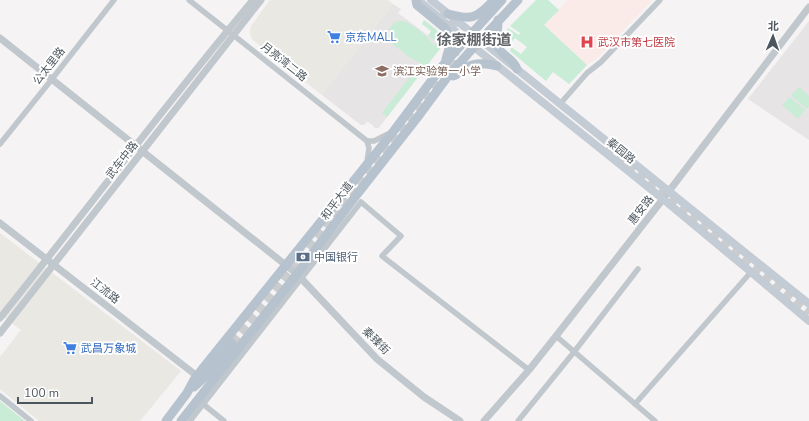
<svg xmlns="http://www.w3.org/2000/svg" width="809" height="421" font-family="'Nunito Sans','Noto Sans SC',sans-serif">
<style>
.commercial{fill:#eae8e2}
.education{fill:#e6e4e4}
.medical{fill:#faeae8}
.green{fill:#c8ecd6}
.lines{fill:none;stroke-linecap:round;stroke-linejoin:round}
.primary-tunnel{stroke:#cbccce;stroke-width:9;stroke-dasharray:9 4.5;stroke-linecap:butt}
.minor{stroke:#c0c7cd;stroke-width:5.5}
.tertiary{stroke:#c0c7cd;stroke-width:7}
.secondary{stroke:#c3cbd4;stroke-width:8}
.primary{stroke:#b6c2ce;stroke-width:9}
.labels{text-anchor:middle;dominant-baseline:central;stroke-width:4;stroke-linejoin:round;paint-order:stroke}
.shop-label{font-size:11px;fill:#366cbe;stroke:#fff;text-anchor:start}
.health-label{font-size:11px;fill:#be3a42;stroke:#fff;text-anchor:start}
.street-label{font-size:11px;fill:#4c565e;stroke:#fff}
.education-label{font-size:11px;fill:#785e54;stroke:#fff;text-anchor:start}
.service-label{font-size:11px;fill:#4e5e75;stroke:#fff;text-anchor:start}
.district-label{font-size:15px;font-weight:bold;fill:#606367;stroke:#fff}
</style>
<rect width="100%" height="100%" fill="#f5f3f3"/>
<g class="commercial">
<path d="M270 0H388L393 4 322 95 280 62 253 40 251 37 250 31 251 26Z"/>
<path d="M0 233 181 371 140 421H39L0 389V357L21 330 0 314Z"/>
</g>
<g class="education">
<path d="M393 4 401 9 398 13 442 46 381 125 378 128H376L373 127 374 126 368 122H367L364 125H361L322 95Z"/>
<path d="M809 21V140L748 99Z"/>
</g>
<path class="medical" d="M568 0H652L596 59 587 65 544 25Z"/>
<g class="green">
<path d="M536 0H548L559 10 544 25 587 65 569 84 553 72 546 81 510 51 511 47 521 54 527 47 515 38 512 41C508 37 504 34 508 28L519 35 520 33 510 26Z"/>
<path d="M424 20C434 28 443 32 442 46L387 117 382 113 421 63C414 61 408 56 402 51 398 48 393 45 390 41 385 32 392 20 402 21 411 22 430 38 434 46L437 42 428 36 431 31 422 24Z"/>
<path d="M799 87 809 96V106L807 109 791 95Z"/>
<path d="M790 97 805 110 798 119 782 105Z"/>
<path d="M0 401 25 421H0Z"/>
</g>
<g class="lines">
<g class="primary-tunnel">
<path d="M607 147 809 314"/>
<path d="M232 343 448 70C460 49 459 28 442 11"/>
</g>
<g class="minor">
<path d="M189 0 367 141H374L390 133"/>
<path d="M560 104 587 73 601 62 660 0"/>
<path d="M367 141 369 148 367 162"/>
<path d="M0 144 52 79 114 0"/>
<path d="M556 336 655 421"/>
<path d="M0 396 31 421"/>
<path d="M203 404 224 421"/>
<path d="M635 404 751 272"/>
<path d="M190 421 361 202 401 236 382 256 529 370"/>
<path d="M518 421 574 352 638 269"/>
</g>
<g class="tertiary">
<path d="M0 38 297 274 377 359 424 397 460 421"/>
<path d="M0 223 197 376"/>
<path d="M0 318C85 212 166 104 253 0"/>
<path d="M0 333 261 0"/>
<path d="M484 421 529 370 556 336 663 199 809 7"/>
</g>
<g class="secondary">
<path d="M418 0 474 47 663 199 751 272 809 321"/>
<path d="M431 0 809 304"/>
</g>
<g class="primary">
<path d="M416 0 417 5 445 28 448 33 450 45 446 59"/>
<path d="M448 14C471 20 476 19 492 2"/>
<path d="M498 20C498 28 496 38 498 47 502 56 514 59 517 69"/>
<path d="M453 76C457 75 460 71 463 69 474 62 485 63 497 66"/>
<path d="M194 387 207 375 232 343"/>
<path d="M166 421 187 393 194 380 203 368 393 132 444 64 502 0"/>
<path d="M181 421 297 274 355 197 417 118 448 76 474 47 518 0"/>
</g>
</g>
<defs>
<g id="supermarket-bare" transform="scale(1.08)"><path d="M-6-5.5h2.5l.6 2H6L4.5 2H-2.5L-4.4-4H-6ZM-1.5 3.2a1.3 1.3 0 1 0 .1 0ZM3 3.2a1.3 1.3 0 1 0 .1 0Z" fill="#3f7fe0" stroke="#fff" stroke-width="2.5" paint-order="stroke"/></g>
<g id="hospital-bare" transform="scale(1.08)"><path d="M-5-5h3v3.5h4V-5h3V5h-3V1.5h-4V5h-3Z" fill="#e0444e" stroke="#fff" stroke-width="2.5" paint-order="stroke"/></g>
<g id="school-bare" transform="scale(1.08)"><path d="M0-5L7-2L0 1L-7-2ZM-4 1L0 2.5L4 1V4Q0 6-4 4Z" fill="#8d6e63" stroke="#fff" stroke-width="2.5" paint-order="stroke"/></g>
<g id="bank-bare" transform="scale(1.08)"><path d="M-6-4H6V4H-6ZM0-2.3a2.3 2.3 0 1 0 0 4.6a2.3 2.3 0 1 0 0-4.6Z" fill="#5c6f8a" stroke="#fff" stroke-width="2.5" paint-order="stroke"/></g>
</defs>
<g fill-rule="evenodd">
<use href="#supermarket-bare" x="334" y="37"/>
<use href="#hospital-bare" x="587" y="42"/>
<use href="#school-bare" x="382" y="71"/>
<use href="#bank-bare" x="303" y="257"/>
<use href="#supermarket-bare" x="70" y="348"/>
</g>
<g class="labels">
<g class="shop-label">
<text x="345" y="37">京东MALL</text>
<text x="81" y="348">武昌万象城</text>
</g>
<g class="health-label">
<text x="598" y="42">武汉市第七医院</text>
</g>
<g class="street-label">
<text transform="translate(284 62) rotate(38)">月亮湾二路</text>
<text transform="translate(49 66) rotate(-52)">公太里路</text>
<text transform="translate(621 151) rotate(39)">秦园路</text>
<text transform="translate(122 160) rotate(-52)">武车中路</text>
<text transform="translate(337 201) rotate(-53)">和平大道</text>
<text transform="translate(641 210) rotate(-52)">惠安路</text>
<text transform="translate(105 291) rotate(38)">江流路</text>
<text transform="translate(376 341) rotate(45)">秦臻街</text>
</g>
<g class="education-label">
<text x="393" y="71">滨江实验第一小学</text>
</g>
<g class="service-label">
<text x="314" y="257">中国银行</text>
</g>
<g class="district-label">
<text x="474" y="40">徐家棚街道</text>
</g>
</g>
<g transform="translate(773 36) rotate(2)" stroke="#ffffff" stroke-width="3" paint-order="stroke">
<path d="M0-3L7 15L0 10L-7 15Z" fill="#4c565e"/>
<text y="-6" font-size="11" font-weight="bold" text-anchor="middle" fill="#4c565e">北</text>
</g>
<path d="M18 397v6h74v-6" fill="none" stroke="#4c565e" stroke-width="2"/>
<text x="24" y="397" font-size="12" fill="#4c565e" stroke="#ffffff" stroke-width="3" paint-order="stroke">100 m</text>
</svg>
